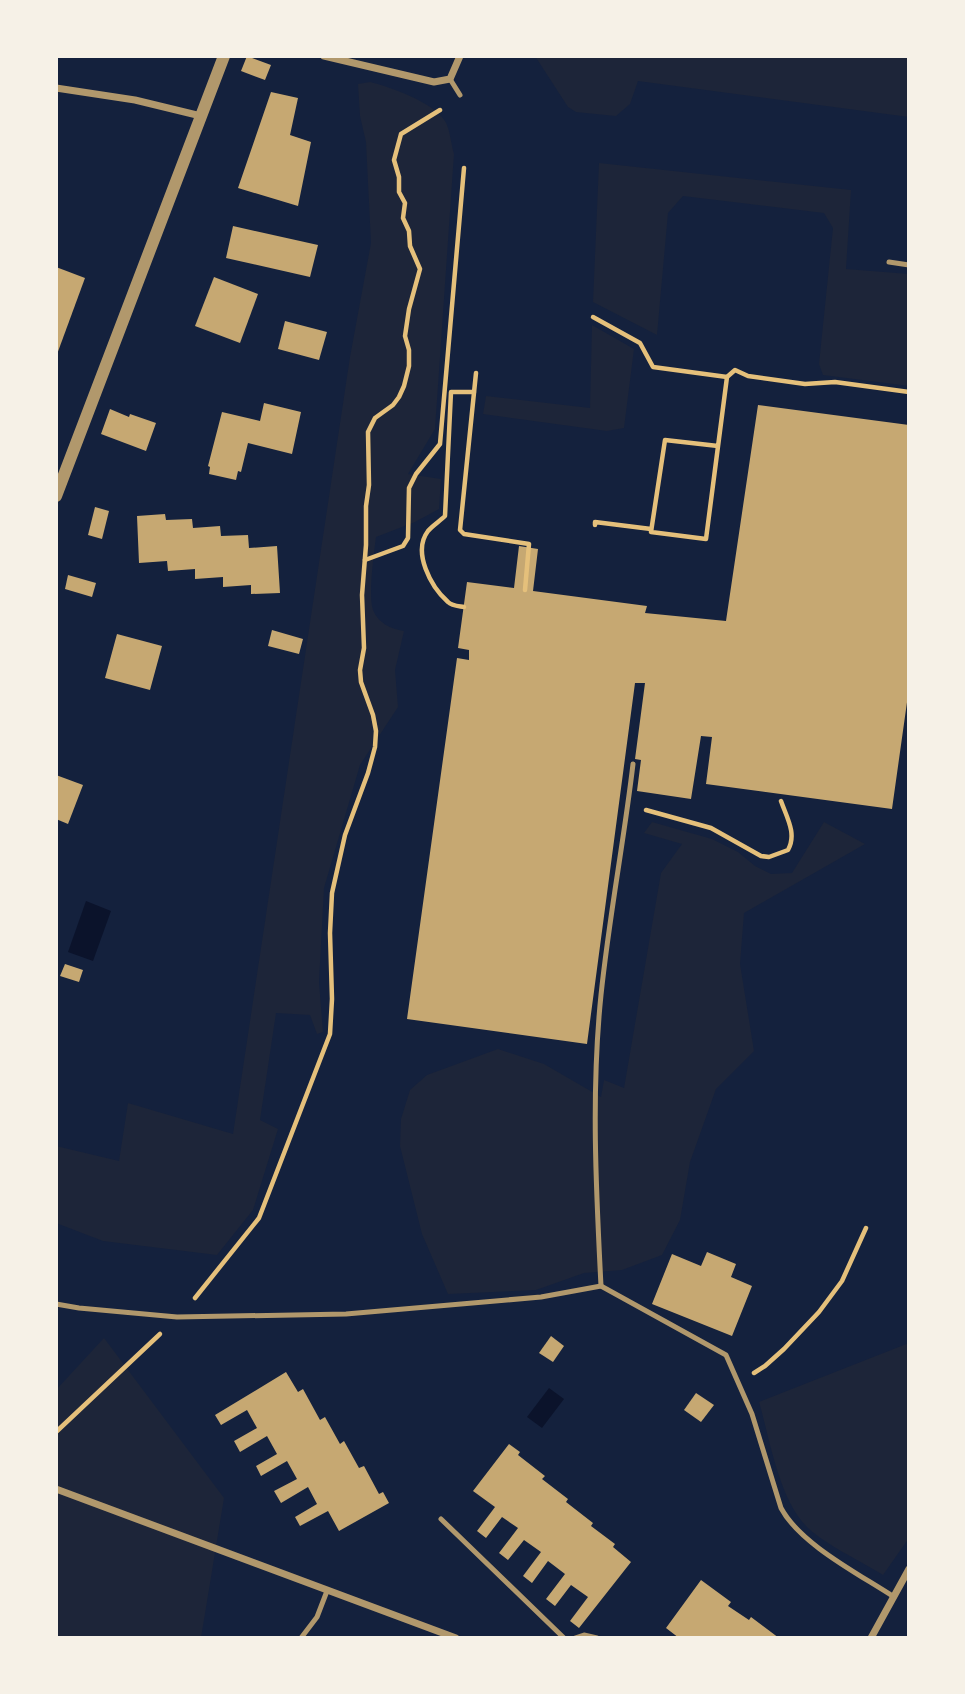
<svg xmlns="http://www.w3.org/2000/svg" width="965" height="1694" font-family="Quicksand,sans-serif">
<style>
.green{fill:#1d2539}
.water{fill:#0b132b}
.building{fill:#c6a872}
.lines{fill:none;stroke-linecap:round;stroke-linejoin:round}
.path{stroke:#e5c07b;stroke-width:4.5}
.service{stroke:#b1986c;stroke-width:5}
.minor{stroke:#b1986c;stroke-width:7}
.tertiary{stroke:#b1986c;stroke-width:12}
</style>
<rect width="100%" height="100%" fill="#14213d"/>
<g class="green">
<path d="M535 56H909V117L638 81 630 104 616 116 576 112 568 107Z"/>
<path d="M370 82C390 87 433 102 445 121 450 129 451 144 454 154L435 429 408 474 441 479 439 509 415 522 376 537C374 553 368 596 373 610 378 623 391 629 404 631L395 670 398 707 360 765 324 888 319 982 323 1032 317 1034 310 1015 276 1013 260 1120 278 1129 253 1210 217 1255 103 1241 56 1223V1146L119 1161 128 1103 233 1134 350 357 371 243 366 142 360 116 358 84Z"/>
<path d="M599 163 851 190 846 269 909 274V386L823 375 819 364 833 228 824 213 683 196 668 213 657 335 593 302Z"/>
<path d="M592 325 634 349 624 428 607 431 483 414 486 396 590 408Z"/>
<path d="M652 822 712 839 738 852 755 866 771 874 792 873 824 822 865 844 744 913 740 964 754 1051 716 1089 690 1162 680 1220 662 1255 622 1270 584 1273 536 1290 448 1294 422 1234 400 1146 401 1119 410 1090 427 1075 498 1049 544 1064 601 1097 604 1080 624 1088 661 873 682 844 644 833Z"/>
<path d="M104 1338 224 1498 201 1638H56V1390Z"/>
<path d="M909 1343V1538L883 1575C861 1561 826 1545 808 1528 779 1500 770 1440 759 1402Z"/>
</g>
<g class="water">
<path d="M86 901 111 911 93 961 68 952Z"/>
<path d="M549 1388 564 1399 542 1428 527 1417Z"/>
</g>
<g class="building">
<path d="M247 56 271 65 265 80 241 71Z"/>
<path d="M271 92 298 98 290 135 311 142 298 206 238 188Z"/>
<path d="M233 226 318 245 310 277 226 258Z"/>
<path d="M56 267 85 278 56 357Z"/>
<path d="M214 277 258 294 240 343 195 326Z"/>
<path d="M285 321 327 332 319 360 278 349Z"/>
<path d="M264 403 301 412 292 454 248 443 241 472 238 471 236 480 209 474 210 467 208 466 222 412 260 421Z"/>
<path d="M758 405 909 425V688L892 809 706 784 712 737 701 736 691 799 637 791 641 760 635 759 645 683H635L587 1044 407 1019 457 658 469 660V650L458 648 467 582 514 588 519 546 538 549 533 591 647 606 645 613 726 621Z"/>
<path d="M110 409 129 417 130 414 156 423 146 451 101 434Z"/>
<path d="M95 507 109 511 102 539 88 535Z"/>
<path d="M165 514 166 520 192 519 193 528 220 526 221 536 248 535 249 548 277 546 280 593 251 594V585L223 587V577L195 579V569L168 571 167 561 139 563 137 516Z"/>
<path d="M68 575 96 583 92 597 65 589Z"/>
<path d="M272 630 303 639 299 654 268 646Z"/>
<path d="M117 634 162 646 150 690 105 678Z"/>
<path d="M56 775 83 785 68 824 56 819Z"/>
<path d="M65 964 83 970 79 982 60 976Z"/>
<path d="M707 1252 736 1264 731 1277 752 1286 732 1336 652 1304 672 1254 701 1266Z"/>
<path d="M551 1336 564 1346 553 1362 539 1353Z"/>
<path d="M286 1372 298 1392 303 1389 320 1420 325 1417 340 1444 344 1441 359 1468 364 1466 379 1494 383 1492 389 1503 339 1531 328 1511 300 1526 295 1517 317 1504 308 1487 281 1503 274 1491 297 1479 287 1461 261 1476 256 1466 277 1454 267 1436 240 1452 234 1441 257 1428 247 1410 221 1425 215 1415Z"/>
<path d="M696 1393 714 1405 701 1422 684 1410Z"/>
<path d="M509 1444 520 1452 518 1455 545 1476 542 1479 568 1499 566 1502 593 1523 591 1526 615 1544 613 1547 631 1562 579 1628 570 1621 588 1597 571 1585 555 1606 546 1599 565 1574 548 1561 532 1583 523 1576 541 1552 524 1540 508 1560 499 1553 518 1528 502 1517 486 1538 477 1531 495 1507 473 1491Z"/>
<path d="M701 1580 731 1602 728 1606 749 1620 751 1617 779 1638H679L666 1628Z"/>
</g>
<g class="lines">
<g class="path">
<path d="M593 317 640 343 653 367 727 377"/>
<path d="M476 373 460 530 464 534 529 544 525 590"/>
<path d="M718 446 665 440 651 532 706 539 727 377 735 370 748 376 805 384 835 382 909 392"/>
<path d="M595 525V522L651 529"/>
<path d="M365 560 403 546 408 538 409 488 416 474 440 444 464 168"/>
<path d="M464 607C458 606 452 606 448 602 431 587 412 552 428 531 432 526 440 521 445 516L451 392H474"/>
<path d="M646 810 711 828 761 856 769 857 788 850C797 834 787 818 781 801"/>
<path d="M195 1298 259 1218 330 1034 332 999 330 933 332 893 345 835 368 773 375 747 376 731 373 715 361 682 360 670 364 648 362 595 366 545V506L369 485 368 432 375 418 393 405 399 397 404 386 409 366V350L405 336 409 309 420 269 410 246 409 231 403 218 405 203 399 192V177L394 160 401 134 440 110"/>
<path d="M754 1373 765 1366 784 1349 819 1312 842 1281 866 1228"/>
<path d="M56 1432 160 1334"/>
</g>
<g class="service">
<path d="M450 79 460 95"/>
<path d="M889 262 909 265"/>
<path d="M601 1286C596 1189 591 1092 601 995 609 917 624 841 633 764"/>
<path d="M56 1304 79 1308 177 1317 346 1314 541 1297 601 1286 726 1355 752 1414 781 1508C800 1544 859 1574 894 1597"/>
<path d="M441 1519 564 1638"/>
<path d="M301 1638 317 1617 327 1591"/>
<path d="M575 1638 584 1635 597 1638"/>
</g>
<g class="minor">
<path d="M324 56 434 82 450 79 460 56"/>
<path d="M56 88 135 100 201 116"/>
<path d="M56 1489 456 1638"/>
<path d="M871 1638 909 1569"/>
</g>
<path class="tertiary" d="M56 496 224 56"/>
</g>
<rect width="965" height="1694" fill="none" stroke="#f6f1e7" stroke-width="116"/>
</svg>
